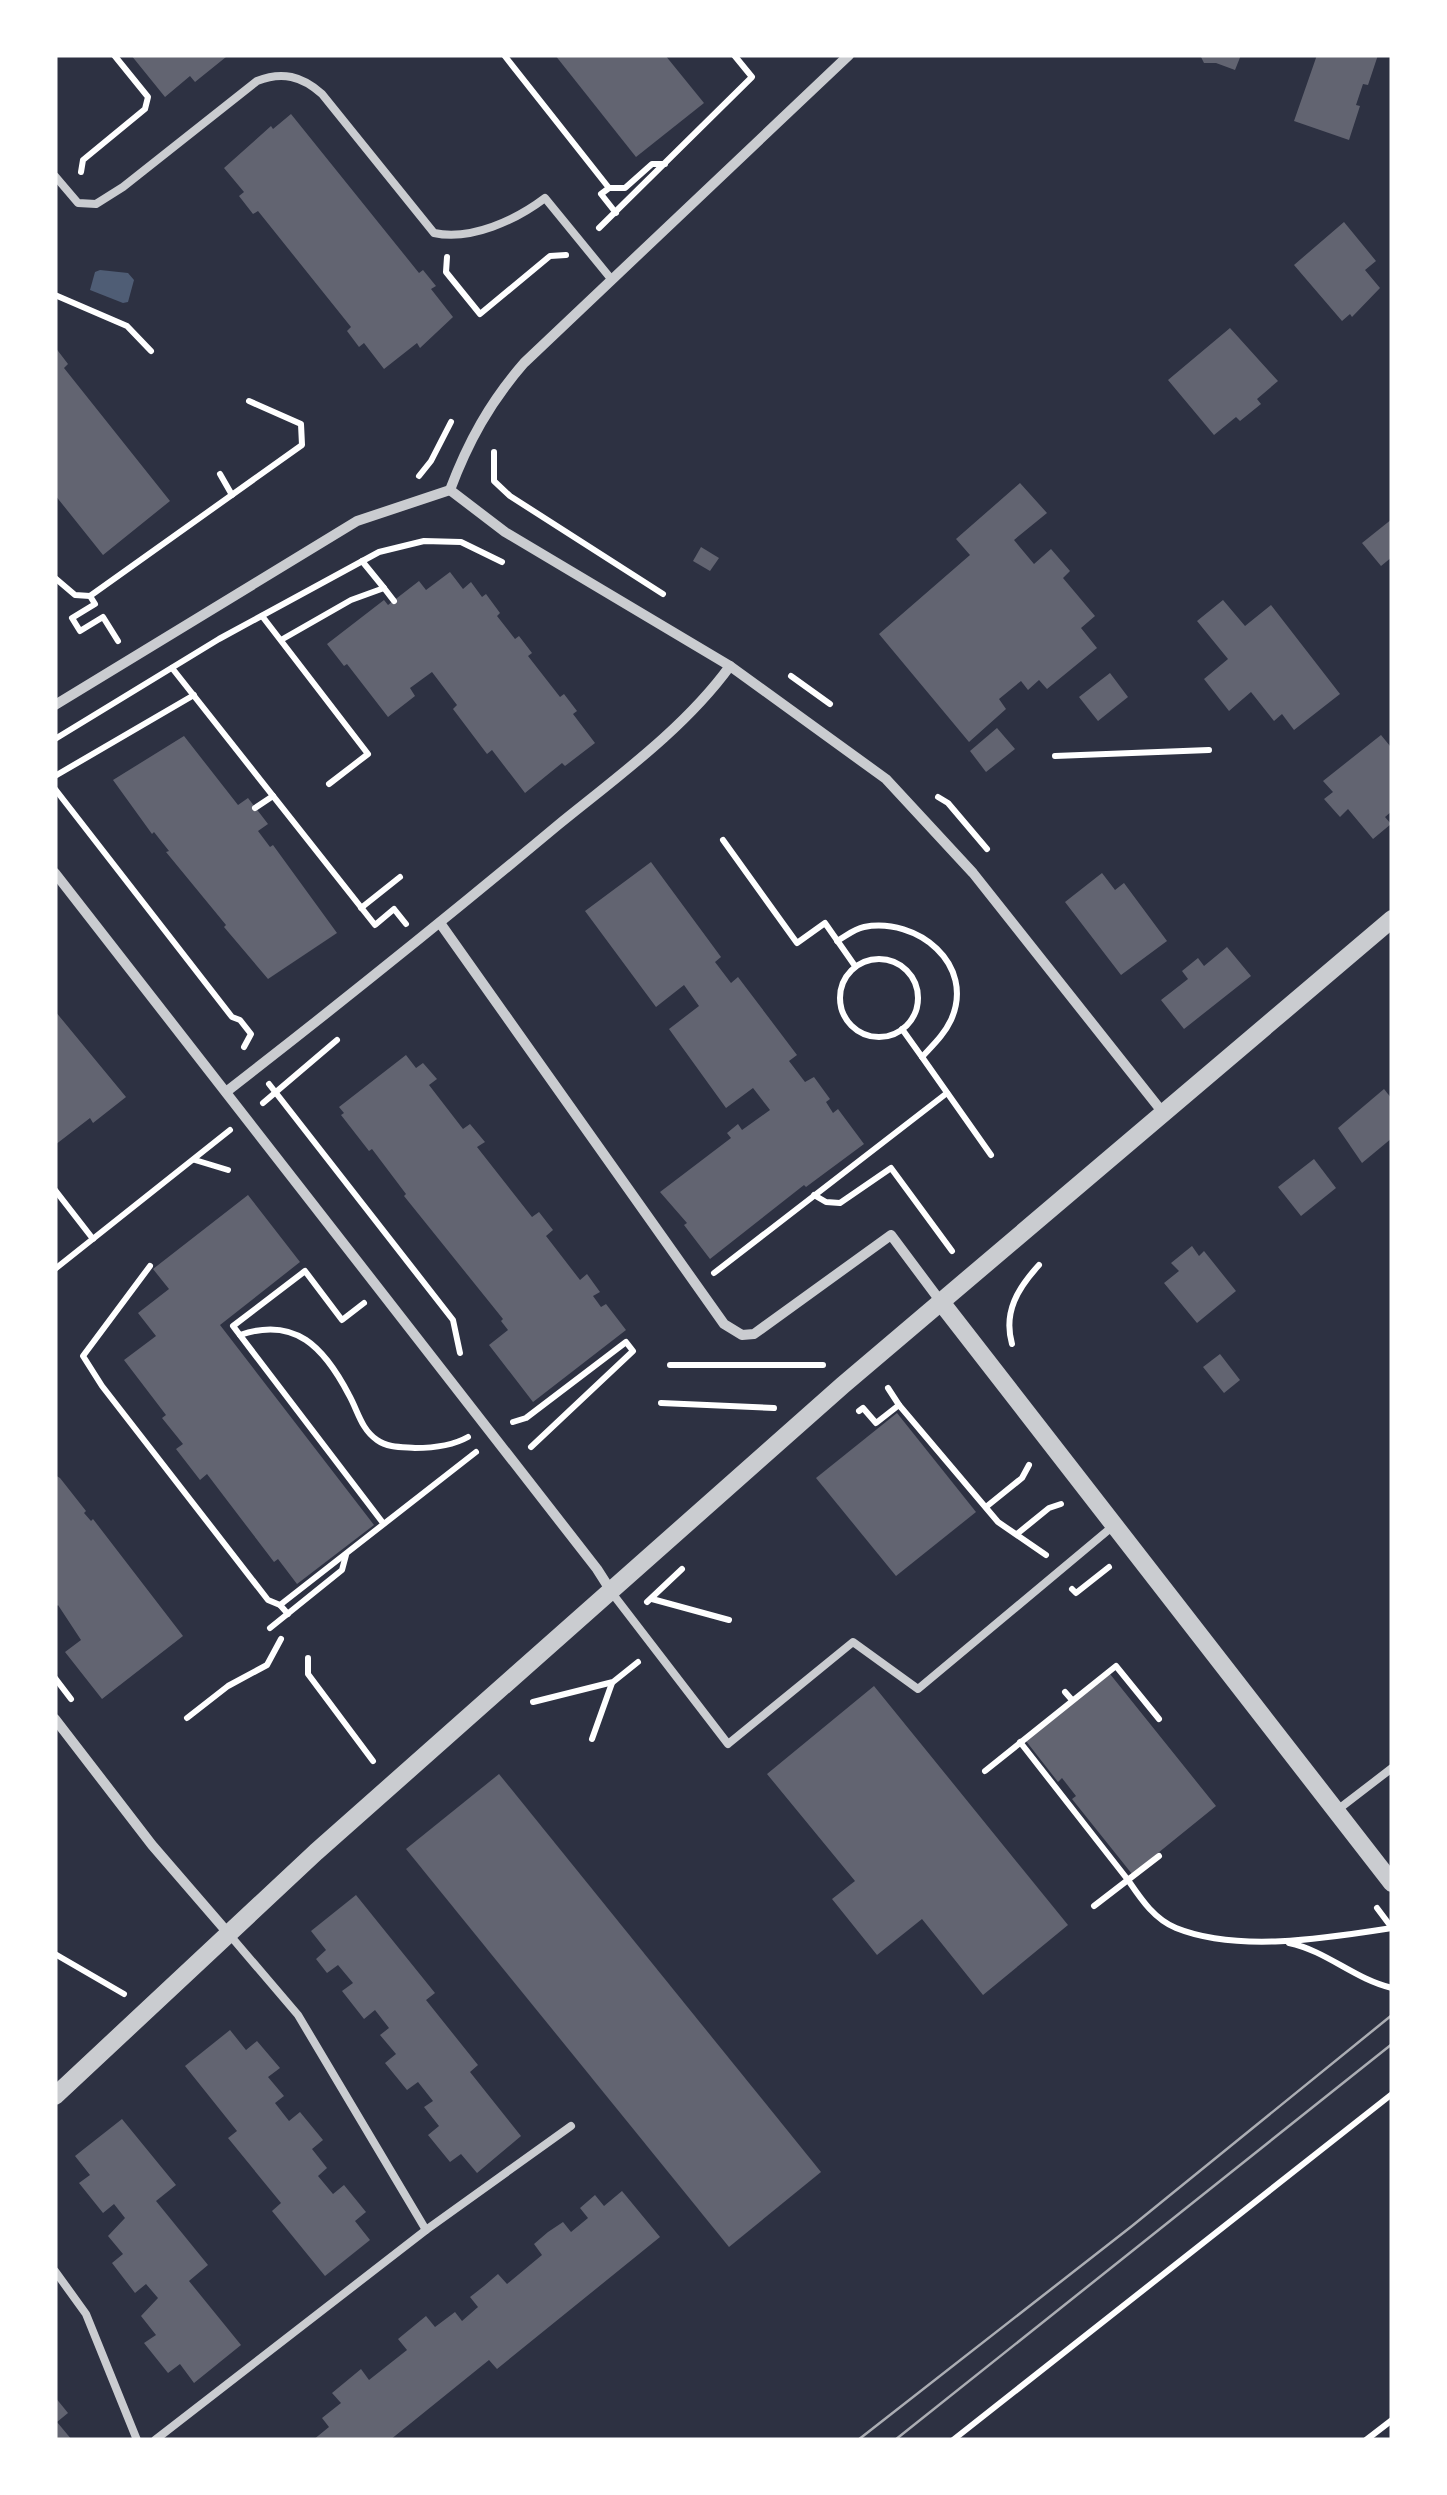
<svg xmlns="http://www.w3.org/2000/svg" width="1447" height="2495" font-family="'Roboto Serif',serif">
<style>
.water{fill:#4f5d75}
.building{fill:#626471}
.lines{fill:none;stroke-linecap:round;stroke-linejoin:round}
.path{stroke:#fff;stroke-width:6}
.service{stroke:#caccd0;stroke-width:8}
.minor{stroke:#caccd0;stroke-width:10}
.tertiary{stroke:#caccd0;stroke-width:18}
.tram{stroke:#abadb3;stroke-width:2.5}
</style>
<rect width="100%" height="100%" fill="#2d3142"/>
<path class="water" d="M100 270 128 273 134 280 128 302 123 303 90 290 95 272Z"/>
<g class="building">
<path d="M131 55H224L226 57 195 82 190 76 165 97Z"/>
<path d="M555 55H665L704 103 636 157Z"/>
<path d="M1200 55H1241L1235 70 1216 63H1204Z"/>
<path d="M1317 55H1378L1368 85 1363 84 1356 105 1360 106 1349 140 1294 121Z"/>
<path d="M291 114 419 273 423 270 436 286 431 289 453 317 420 348 417 343 384 369 364 343 359 347 347 331 351 327 258 211 253 214 239 196 244 192 224 168 271 126 273 129Z"/>
<path d="M1344 222 1376 261 1365 270 1380 288 1352 317 1350 314 1342 321 1294 265Z"/>
<path d="M1230 328 1278 381 1257 399 1261 404 1240 421 1236 417 1214 435 1168 380Z"/>
<path d="M55 347 68 364 64 368 170 501 103 555 55 495Z"/>
<path d="M1020 483 1047 513 1014 540 1034 564 1051 549 1070 571 1063 578 1095 616 1081 628 1097 648 1047 689 1039 680 1028 690 1021 681 999 699 1006 709 969 742 879 634 970 555 956 539Z"/>
<path d="M1392 519V557L1381 566 1362 543Z"/>
<path d="M701 547 719 558 710 571 693 561Z"/>
<path d="M450 572 463 589 471 582 482 597 486 594 500 613 497 616 515 639 519 636 532 653 528 656 560 697 564 694 577 711 573 714 595 743 565 766 562 763 525 793 492 750 487 754 453 709 457 705 432 672 410 688 415 696 388 717 347 664 344 666 327 644 384 600 388 605 419 581 426 590Z"/>
<path d="M1223 600 1245 626 1271 605 1340 694 1294 730 1282 714 1274 721 1251 692 1229 711 1204 679 1228 659 1197 621Z"/>
<path d="M1110 673 1128 697 1098 721 1079 697Z"/>
<path d="M997 728 1015 749 986 772 970 751Z"/>
<path d="M1381 735 1390 746 1392 744V811L1385 817 1391 824 1373 839 1348 809 1340 817 1324 799 1333 792 1323 781Z"/>
<path d="M184 736 238 805 248 798 268 824 258 831 270 847 273 845 337 933 268 979 224 927 226 925 166 852 169 851 154 832 152 834 113 780Z"/>
<path d="M651 862 721 957 715 962 731 983 738 977 797 1055 789 1061 805 1082 814 1077 830 1099 826 1102 833 1113 838 1109 864 1144 806 1187 804 1185 710 1259 684 1225 687 1223 660 1192 731 1138 727 1133 738 1124 742 1130 770 1110 753 1088 726 1108 669 1029 699 1006 684 985 656 1007 585 911Z"/>
<path d="M1102 873 1115 890 1124 883 1167 941 1121 975 1065 902Z"/>
<path d="M1227 947 1251 976 1184 1029 1161 1000 1188 979 1182 971 1198 958 1204 966Z"/>
<path d="M55 1011 126 1097 93 1123 90 1118 55 1145Z"/>
<path d="M406 1055 416 1068 423 1063 437 1079 429 1085 463 1129 470 1124 485 1142 477 1147 532 1217 539 1212 553 1230 546 1236 580 1280 587 1274 600 1292 593 1296 601 1307 606 1304 626 1330 533 1402 489 1345 508 1330 501 1321 503 1319 404 1196 406 1194 372 1149 369 1151 341 1115 344 1113 339 1107Z"/>
<path d="M1384 1089 1392 1099V1138L1362 1163 1338 1128Z"/>
<path d="M1314 1159 1336 1188 1301 1216 1278 1187Z"/>
<path d="M248 1195 300 1262 220 1325 374 1525 297 1584 278 1559 274 1562 207 1474 200 1480 176 1449 183 1444 162 1418 166 1415 124 1360 156 1336 138 1313 169 1289 153 1269Z"/>
<path d="M1192 1246 1199 1256 1204 1251 1236 1291 1197 1323 1164 1283 1179 1271 1171 1263Z"/>
<path d="M1220 1354 1240 1380 1224 1393 1203 1367Z"/>
<path d="M897 1413 976 1512 896 1576 816 1478Z"/>
<path d="M55 1475 60 1478 86 1511 84 1513 91 1521 93 1519 183 1636 102 1699 65 1652 81 1640 58 1605 55 1608Z"/>
<path d="M1110 1674 1216 1806 1132 1874 1072 1799 1076 1796 1062 1778 1058 1782 1026 1741Z"/>
<path d="M874 1686 1068 1925 983 1995 922 1919 877 1955 832 1899 855 1881 767 1774Z"/>
<path d="M499 1774 821 2172 729 2247 406 1849Z"/>
<path d="M356 1895 435 1993 426 2000 478 2065 470 2072 521 2136 477 2173 461 2154 450 2162 428 2135 439 2126 424 2107 433 2101 418 2082 407 2090 385 2063 396 2054 380 2035 389 2028 375 2010 364 2019 342 1991 353 1983 338 1965 327 1973 316 1959 326 1950 311 1931Z"/>
<path d="M230 2030 246 2050 257 2041 280 2068 268 2077 284 2096 275 2103 289 2121 300 2112 323 2140 312 2149 327 2168 318 2176 333 2194 344 2185 366 2212 355 2221 370 2240 325 2276 272 2211 281 2203 228 2138 237 2131 185 2066Z"/>
<path d="M122 2119 176 2185 156 2201 208 2265 189 2281 241 2345 194 2383 180 2364 168 2373 144 2343 156 2335 141 2316 158 2298 146 2284 135 2293 112 2263 123 2254 108 2236 125 2218 114 2204 103 2213 79 2183 90 2175 75 2156Z"/>
<path d="M622 2191 660 2237 497 2369 489 2360 390 2440H313L329 2427 322 2418 341 2403 332 2393 361 2369 369 2380 407 2350 398 2339 426 2316 435 2327 455 2312 462 2321 478 2307 470 2297 484 2286 498 2274 507 2284 542 2255 534 2244 548 2232 563 2222 571 2232 588 2218 580 2208 595 2195 604 2206Z"/>
<path d="M55 2397 68 2413 57 2422 72 2440H55Z"/>
</g>
<g class="lines">
<g class="path">
<path d="M504 55 609 188 601 194 616 213"/>
<path d="M81 172 83 160 145 109 148 97 114 55"/>
<path d="M609 188H625L652 164H665"/>
<path d="M599 228 752 77 734 55"/>
<path d="M447 257 446 272 480 314 550 256 566 255"/>
<path d="M55 295 127 326 151 351"/>
<path d="M494 452V481L510 496 663 594"/>
<path d="M220 474 232 495"/>
<path d="M419 476 431 461 451 422"/>
<path d="M55 578 75 595 90 596 95 604 72 618 80 631 103 617 118 641"/>
<path d="M384 588 394 601"/>
<path d="M90 596 302 445 301 424 249 401"/>
<path d="M262 616 368 754 329 784"/>
<path d="M281 640 351 600 384 588 362 561"/>
<path d="M172 668 375 925 394 909 406 924"/>
<path d="M791 676 830 704"/>
<path d="M55 739 219 639 379 552 424 541 461 542 502 562"/>
<path d="M1055 756 1209 750"/>
<path d="M55 776 194 695"/>
<path d="M55 789 232 1017 240 1020 251 1034 244 1047"/>
<path d="M938 797 948 803 987 849"/>
<path d="M255 808 273 796"/>
<path d="M723 840 797 943 825 923 855 966"/>
<path d="M361 908 400 877"/>
<path d="M837 941C846 936 854 929 864 927 917 917 976 964 951 1020 944 1035 933 1045 922 1057L991 1155"/>
<circle cx="879" cy="998" r="39"/>
<path d="M902 1029 922 1057"/>
<path d="M269 1084 453 1320 460 1353"/>
<path d="M263 1103 337 1040"/>
<path d="M195 1160 228 1170"/>
<path d="M55 1190 93 1239"/>
<path d="M814 1195 826 1202 840 1203 891 1168 952 1251"/>
<path d="M150 1266 83 1356 102 1386 268 1600 280 1605 288 1614"/>
<path d="M55 1269 230 1130"/>
<path d="M714 1273 947 1093"/>
<path d="M364 1303 342 1320 305 1271 233 1326 383 1523"/>
<path d="M240 1335C295 1316 324 1347 349 1395 358 1411 361 1429 377 1440 388 1448 402 1447 415 1448 433 1448 452 1446 468 1437"/>
<path d="M1012 1344C1003 1312 1018 1288 1039 1265"/>
<path d="M670 1365H823"/>
<path d="M888 1388 899 1405"/>
<path d="M661 1403 774 1408"/>
<path d="M859 1411 863 1408 876 1423 899 1405 998 1522 1046 1555"/>
<path d="M513 1422 526 1418 626 1342 633 1351 531 1447"/>
<path d="M986 1507 1022 1478 1029 1465"/>
<path d="M1017 1534 1049 1508 1061 1504"/>
<path d="M1072 1589 1076 1593 1109 1567"/>
<path d="M652 1599 729 1620"/>
<path d="M647 1602 682 1569"/>
<path d="M280 1605 476 1452"/>
<path d="M270 1628 342 1570 346 1555"/>
<path d="M308 1658V1674L373 1761"/>
<path d="M55 1678 71 1699"/>
<path d="M1065 1692 1072 1700"/>
<path d="M533 1702 613 1682 638 1662"/>
<path d="M187 1718 228 1686 267 1665 281 1639"/>
<path d="M592 1739 612 1683"/>
<path d="M1020 1742 1128 1880C1141 1899 1154 1919 1176 1928 1238 1953 1328 1938 1392 1928"/>
<path d="M985 1771 1116 1666 1159 1719"/>
<path d="M1094 1906 1159 1856"/>
<path d="M1377 1908 1392 1928"/>
<path d="M1289 1943C1327 1951 1354 1979 1392 1988"/>
<path d="M55 1954 124 1994"/>
<path d="M953 2440 1392 2094"/>
<path d="M1366 2440 1392 2420"/>
</g>
<g class="service">
<path d="M55 176 78 203 96 204 123 187 257 81C282 71 302 76 322 94L434 233C471 241 516 220 545 198L612 280"/>
<path d="M612 1593 728 1744 853 1642 918 1689 1112 1527"/>
<path d="M1336 1811 1392 1768"/>
<path d="M228 1933 298 2015 426 2230"/>
<path d="M55 2271 86 2314 137 2440"/>
<path d="M155 2440 426 2230 571 2126"/>
</g>
<g class="minor">
<path d="M450 490 505 532 730 666 886 779 973 873 1164 1114"/>
<path d="M450 490C468 442 490 402 524 363L849 55"/>
<path d="M55 705 357 521 450 490"/>
<path d="M55 873 597 1569 611 1591"/>
<path d="M440 923 724 1324 742 1335 754 1334 891 1235 941 1302"/>
<path d="M226 1092C338 1005 449 916 558 825 617 777 685 728 730 666"/>
<path d="M55 1719 152 1845 228 1933"/>
</g>
<g class="tertiary">
<path d="M941 1302 1392 1883"/>
<path d="M55 2096 316 1852 843 1385 1392 919"/>
</g>
<g class="tram">
<path d="M858 2440 1132 2226 1392 2015"/>
<path d="M895 2440 1392 2044"/>
</g>
</g>
<rect width="1447" height="2495" fill="none" stroke="#ffffff" stroke-width="115"/>
</svg>
